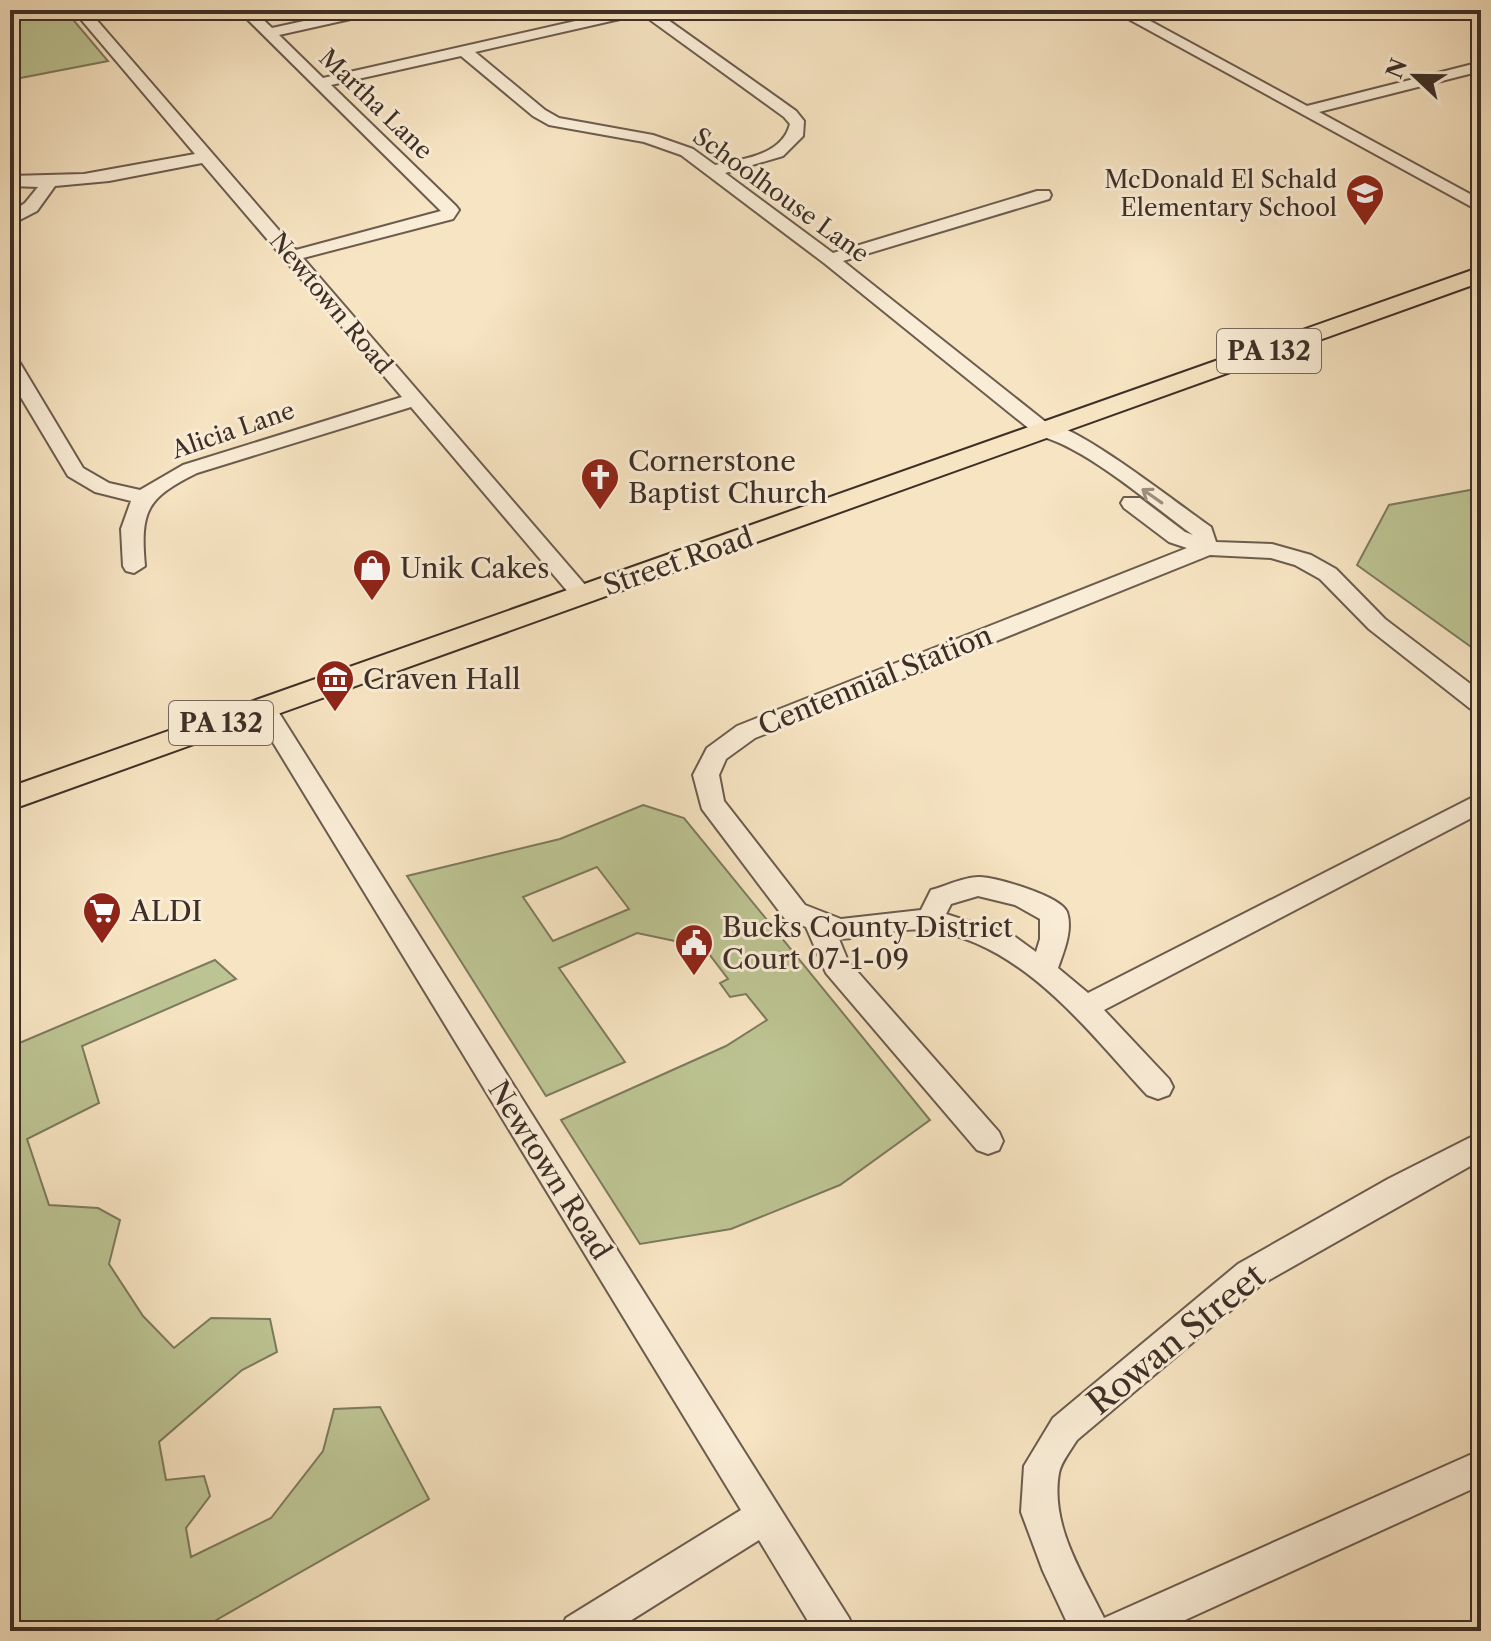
<svg xmlns="http://www.w3.org/2000/svg" width="1491" height="1641" font-family="'Libre Caslon Text',serif">
<style>
.green{fill:#bdc493;stroke:#7d7a5d;stroke-width:2;fill-rule:evenodd}
.lines{fill:none;stroke-linecap:round;stroke-linejoin:round}
.minor-casing{stroke:#6c5c4e;stroke-width:4}
.major-casing{stroke:#3d2f27;stroke-width:4}
.minor{fill:#faedd7;fill-rule:evenodd}
.major{fill:#f7e4c2;fill-rule:evenodd}
.oneway{stroke:#9c8e7f}
.labels{text-anchor:middle;dominant-baseline:central;stroke-width:6;stroke-linejoin:round;paint-order:stroke}
.far-street-label{font-size:24px;fill:#3d2f27;stroke:#faedd7}
.far-poi-label{font-size:24px;fill:#3d2f27;stroke:#faedd7;text-anchor:end}
.shield{fill:#faedd7;stroke:#76685c;stroke-width:2}
.shield-label{font-size:26px;font-weight:bold;fill:#3d2f27}
.poi-label{font-size:28px;fill:#3d2f27;stroke:#faedd7;text-anchor:start}
.street-label{font-size:28px;fill:#3d2f27;stroke:#faedd7}
.near-street-label{font-size:34px;fill:#3d2f27;stroke:#faedd7}
</style>
<rect width="100%" height="100%" fill="#f7e4c2"/>
<filter id="stains"><feTurbulence type="fractalNoise" baseFrequency=".0025" numOctaves="4"/><feColorMatrix values="0 0 0 0 .2 0 0 0 0 .09 0 0 0 0 .02 0 0 0 .5 -.17"/></filter>
<radialGradient id="worn" r=".72"><stop offset=".6" stop-color="#630" stop-opacity="0"/><stop offset="1" stop-color="#630" stop-opacity=".3"/></radialGradient>
<g class="green">
<path d="M10 10H65L108 61 10 80Z"/>
<path d="M1481 488V654L1357 565 1389 505Z"/>
<path d="M643 805 684 818 930 1120 840 1185 731 1229 640 1244 561 1120 726 1046 767 1020 746 994 730 997 720 983 728 979 709 954 700 958 689 944 637 933 559 968 625 1062 546 1096 407 876 560 839ZM597 867 629 909 553 941 523 897Z"/>
<path d="M215 960 236 979 82 1046 99 1103 27 1139 49 1205 98 1208 120 1220 109 1264 143 1316 174 1348 211 1318 270 1319 277 1352 242 1370 159 1442 166 1480 204 1476 210 1496 186 1528 191 1557 271 1518 323 1451 334 1409 380 1407 429 1499 197 1631H10V1047Z"/>
</g>
<g class="lines">
<g class="minor-casing">
<g id="minor">
<path d="M73 10H88L296 250 441 211 238 10H253L272 28 354 10H380L373 14 279 35 323 78 624 10H654L796 111 804 121 803 136 783 156 725 173 833 253 1037 191H1049L1051 195 1049 199 843 261 1047 423C1079 426 1179 505 1211 527L1216 542 1272 544 1311 555 1336 569 1385 619 1481 692V712L1472 710 1369 629 1320 579 1295 565 1271 558 1210 555 755 738 726 759 719 775 724 801 805 905 841 919 921 910 931 890C946 886 966 876 980 877 998 878 1061 896 1067 912 1073 930 1064 951 1058 968L1088 993 1481 793V813L1104 1010 1169 1079 1173 1087 1169 1095 1158 1099 1147 1095C1088 1031 1023 944 931 930 904 926 867 938 839 939L848 961 999 1132 1003 1141 999 1150 988 1154 977 1150 826 973 806 927 785 919 702 809 693 775 707 748 737 726 1187 548 1169 542 1124 508 1121 503 1124 498H1140L1185 532 1193 535C1150 504 1086 447 1037 435L824 263 681 155 644 142 549 125 533 116 461 56 331 85 456 206 459 210 453 219 303 258 593 594 590 599H574L411 407 197 473C147 498 140 510 145 566L134 573 126 571 123 566 121 529 131 501 95 492 68 476 10 379V357L20 363 83 468 109 483 140 490 183 465 402 397 202 163 109 181 55 186 37 211 10 225V213L25 203 38 187 10 186V176L84 174 195 154ZM642 14 784 117 790 124C782 156 742 159 715 165L693 149 653 135 559 118 545 110 475 52ZM978 896 1015 905 1040 919V939L1036 952 1014 936 946 914 951 904Z"/>
<path d="M1112 10H1130L1307 106 1481 62V71L1319 112 1481 200V212Z"/>
<path d="M264 700 273 702 276 708 849 1618 855 1631H814L759 1540 614 1631H560L566 1618 741 1510 252 708 255 702Z"/>
<path d="M1481 1132V1160L1262 1284 1077 1440C1071 1450 1061 1462 1059 1473 1050 1525 1082 1573 1104 1618L1481 1450V1485L1161 1631H1071L1043 1571 1021 1512 1024 1466 1053 1418 1238 1264 1388 1179Z"/>
</g>
</g>
<g class="major-casing">
<path id="major" d="M1481 267V282L10 810V787Z"/>
</g>
<use href="#minor" class="minor"/>
<use href="#major" class="major"/>
</g>
<defs><path id="oneway-shaft" d="M-6 0H5M1.5-3L5.5 0L1.5 3" fill="none" stroke-width="1.6" stroke-linecap="round" stroke-linejoin="round" transform="scale(2)"/></defs>
<use class="oneway" href="#oneway-shaft" transform="translate(1152 496) rotate(-145)"/>
<defs>
<g id="school-pin" transform="scale(2)"><path d="M0 17L-7.5 6A9.5 9.5 0 1 1 7.5 6Z" fill="#8f2418" stroke="#faedd7"/><path d="M0-5L7-2L0 1L-7-2ZM-4 1L0 2.5L4 1V4Q0 6-4 4Z" fill="#fff"/></g>
<g id="church-pin" transform="scale(2)"><path d="M0 17L-7.5 6A9.5 9.5 0 1 1 7.5 6Z" fill="#8f2418" stroke="#faedd7"/><path d="M-1.2-6h2.4v3.5h3.3v2.4h-3.3V6h-2.4V-.1h-3.3v-2.4h3.3Z" fill="#fff"/></g>
<g id="shop-pin" transform="scale(2)"><path d="M0 17L-7.5 6A9.5 9.5 0 1 1 7.5 6Z" fill="#8f2418" stroke="#faedd7"/><path d="M-5-2.5h2.3a2.7 3.5 0 0 1 5.4 0H5L5.5 6h-11ZM-1.5-2.5h3a1.5 2.3 0 0 0-3 0Z" fill="#fff"/></g>
<g id="museum-pin" transform="scale(2)"><path d="M0 17L-7.5 6A9.5 9.5 0 1 1 7.5 6Z" fill="#8f2418" stroke="#faedd7"/><path d="M0-6L6-3V-2H-6V-3ZM-5-1h2V3h-2ZM-1-1h2V3h-2ZM3-1h2V3H3ZM-6 4H6V6H-6Z" fill="#fff"/></g>
<g id="supermarket-pin" transform="scale(2)"><path d="M0 17L-7.5 6A9.5 9.5 0 1 1 7.5 6Z" fill="#8f2418" stroke="#faedd7"/><path d="M-6-5.5h2.5l.6 2H6L4.5 2H-2.5L-4.4-4H-6ZM-1.5 3.2a1.3 1.3 0 1 0 .1 0ZM3 3.2a1.3 1.3 0 1 0 .1 0Z" fill="#fff"/></g>
<g id="civic-pin" transform="scale(2)"><path d="M0 17L-7.5 6A9.5 9.5 0 1 1 7.5 6Z" fill="#8f2418" stroke="#faedd7"/><path d="M-.6-6.5H3V-4.5H.6V-3L4-1V1h2V6H-6V1h2V-1L-.6-3ZM-1.2 2.5V6h2.4V2.5Z" fill="#fff"/></g>
</defs>
<g fill-rule="evenodd">
<use href="#school-pin" x="1365" y="193"/>
<use href="#church-pin" x="600" y="477"/>
<use href="#shop-pin" x="372" y="568"/>
<use href="#museum-pin" x="335" y="679"/>
<use href="#supermarket-pin" x="102" y="911"/>
<use href="#civic-pin" x="694" y="943"/>
</g>
<g class="labels">
<g class="far-street-label">
<text transform="translate(376 104) rotate(44)">Martha Lane</text>
<text transform="translate(781 195) rotate(36)">Schoolhouse Lane</text>
<text transform="translate(331 303) rotate(50)">Newtown Road</text>
<text transform="translate(233 430) rotate(-19)">Alicia Lane</text>
</g>
<g class="far-poi-label">
<text x="1337" y="179">McDonald El Schald<tspan x="1337" dy="28">Elementary School</tspan></text>
</g>
<g class="shield">
<rect x="1217" y="329" width="104" height="44" rx="6"/>
<rect x="169" y="701" width="104" height="44" rx="6"/>
</g>
<g class="shield-label">
<text x="1269" y="351">PA 132</text>
<text x="221" y="723">PA 132</text>
</g>
<g class="poi-label">
<text x="628" y="461">Cornerstone<tspan x="628" dy="32">Baptist Church</tspan></text>
<text x="400" y="568">Unik Cakes</text>
<text x="363" y="679">Craven Hall</text>
<text x="130" y="911">ALDI</text>
<text x="722" y="927">Bucks County District<tspan x="722" dy="32">Court 07-1-09</tspan></text>
</g>
<g class="street-label">
<text transform="translate(678 561) rotate(-19)">Street Road</text>
<text transform="translate(875 680) rotate(-22)">Centennial Station</text>
<text transform="translate(550 1170) rotate(58)">Newtown Road</text>
</g>
<g class="near-street-label">
<text transform="translate(1176 1339) rotate(-39)">Rowan Street</text>
</g>
</g>
<rect width="1491" height="1641" fill="none" stroke="#f7e4c2" stroke-width="40"/>
<rect x="12" y="12" width="1467" height="1617" fill="none" stroke="#3d2f27" stroke-width="4"/>
<rect x="20" y="20" width="1451" height="1601" fill="none" stroke="#3d2f27" stroke-width="2"/>
<g transform="translate(1415 76) rotate(292)" stroke="#faedd7" stroke-width="6" paint-order="stroke">
<path d="M0-6L14 30L0 20L-14 30Z" fill="#3d2f27"/>
<text y="-12" font-size="22" font-weight="bold" text-anchor="middle" fill="#3d2f27">N</text>
</g>
<rect width="100%" height="100%" filter="url(#stains)"/>
<rect width="100%" height="100%" fill="url(#worn)"/>
</svg>
